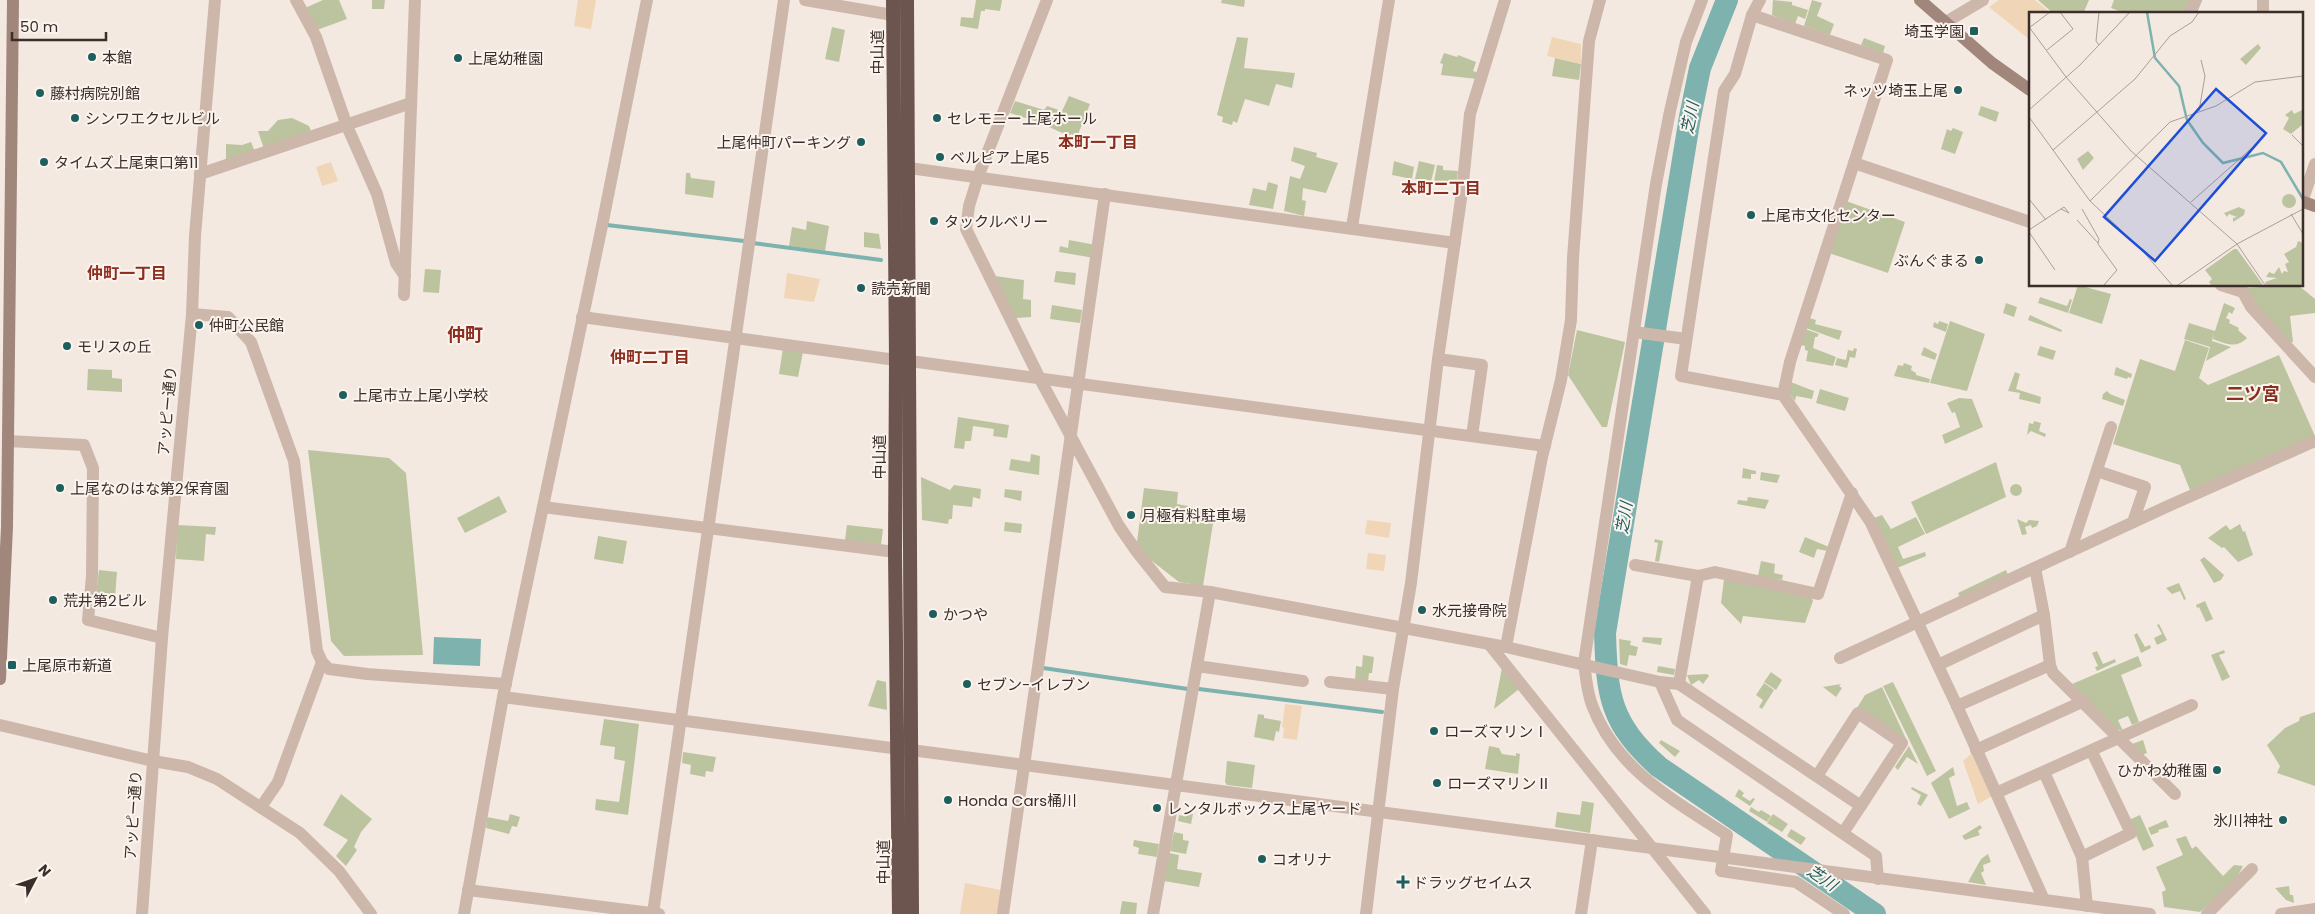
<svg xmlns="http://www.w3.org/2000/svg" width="2315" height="914" font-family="Poppins,'Noto Sans JP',sans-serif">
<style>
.green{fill:#bcc49f}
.sand{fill:#f0d6b7}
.water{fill:#7eb2af}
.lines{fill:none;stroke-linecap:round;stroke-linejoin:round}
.stream{stroke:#7eb2af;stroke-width:4}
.river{stroke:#7eb2af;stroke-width:22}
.minor{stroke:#cdb7ab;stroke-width:12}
.tertiary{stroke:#cdb7ab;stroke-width:12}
.secondary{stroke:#a1867c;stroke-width:12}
.trunk{stroke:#6c554e;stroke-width:14}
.poi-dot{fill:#1e5e5c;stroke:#fbf3ed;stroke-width:2}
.labels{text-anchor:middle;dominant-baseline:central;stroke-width:4;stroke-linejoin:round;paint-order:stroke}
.poi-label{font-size:15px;fill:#3b2e2a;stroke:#fbf3ed;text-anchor:start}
.street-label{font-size:15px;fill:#3b2e2a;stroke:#fbf3ed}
.water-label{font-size:16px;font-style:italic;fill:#1e5e5c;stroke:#fbf3ed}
.neighbourhood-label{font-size:16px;font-weight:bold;fill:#8d2f20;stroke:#fbf3ed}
.quarter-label{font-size:18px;font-weight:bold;fill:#8d2f20;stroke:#fbf3ed}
.inset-river{fill:none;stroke:#7eb2af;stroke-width:2.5}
.inset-road{fill:none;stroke:#aa9e97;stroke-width:1}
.view{fill:#1d4ed8;fill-opacity:0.15;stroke:#1d4ed8;stroke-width:2.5}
.inset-edge{fill:none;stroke:#3b2e2a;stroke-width:2.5}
</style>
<rect width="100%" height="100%" fill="#f4e9e0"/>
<g class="green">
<path d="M323 0H339L347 19 317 30 305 8Z"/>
<path d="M372 0H385L384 9H372Z"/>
<path d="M976 0H1002L1000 11 985 9V11H981L978 29 960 26 961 17 973 18Z"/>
<path d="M1222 0H1245L1244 7 1221 3Z"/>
<path d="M1773 0 1792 2V5L1808 10 1805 19 1798 16 1795 24 1772 15Z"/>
<path d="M1812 0 1822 3 1817 16 1834 24 1830 35 1804 26Z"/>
<path d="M2038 0H2089L2083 14H2054Z"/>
<path d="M2114 0H2192L2186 14H2127L2111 8Z"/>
<path d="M832 27 845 30 839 62 825 59Z"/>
<path d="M1237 37 1248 38 1244 68 1295 73 1292 88 1276 84 1269 106 1245 99 1237 123 1233 121 1232 125 1222 122 1223 117 1217 115Z"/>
<path d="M1864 38 1885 46 1883 53 1861 45Z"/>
<path d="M1444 53 1457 57 1458 55 1476 62 1473 71 1479 73 1477 79 1441 75 1443 64 1440 63Z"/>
<path d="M1555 58 1581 64 1579 80 1552 76Z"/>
<path d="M1069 96 1090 104 1077 137 1071 134 1069 136 1038 122 1010 113 1015 101 1044 110 1047 106 1062 111Z"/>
<path d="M1981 106 1999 112 1996 122 1978 115Z"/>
<path d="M292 118 309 126 312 134 264 149 258 131H268L278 120Z"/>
<path d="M1953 128 1963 132 1955 154 1941 149 1947 129 1951 131Z"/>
<path d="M251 142 255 152 226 161V144L242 145Z"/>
<path d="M1294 147 1317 153 1316 157 1338 163 1326 193 1303 188 1302 200 1306 201 1304 216 1284 211 1290 176 1300 179 1305 166 1291 161Z"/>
<path d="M1394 161 1414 167 1412 179 1392 175Z"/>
<path d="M1419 161 1435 165 1431 182 1415 179Z"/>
<path d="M1437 165 1443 166V170L1458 171 1456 186 1434 182Z"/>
<path d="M686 173H690L691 178 715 181 713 198 685 194Z"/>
<path d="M1268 182 1278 185 1273 209 1249 205 1253 188 1266 191Z"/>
<path d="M1846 201 1905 222 1888 273 1829 253Z"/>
<path d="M807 221 829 226 825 251 789 246 792 227 806 230Z"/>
<path d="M864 232 879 234 881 249 864 247Z"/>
<path d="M1069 240 1096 245 1094 258 1059 252 1060 246 1068 248Z"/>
<path d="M425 269 441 270 439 293 423 292Z"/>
<path d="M1056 271 1076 273 1075 285 1054 282Z"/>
<path d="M995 276 1024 280 1023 299 1031 300V317L1016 318Z"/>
<path d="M2078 285 2111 294 2102 324 2069 313Z"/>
<path d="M2298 285 2315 299V313L2290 316 2293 342 2289 343 2260 311 2246 288Z"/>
<path d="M2040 297 2067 306 2070 299 2072 300 2068 313 2038 303Z"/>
<path d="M2006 303 2017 307 2014 317 2003 313Z"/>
<path d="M2224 303 2235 308 2232 314 2229 312 2226 318 2230 320 2229 323 2239 328 2238 330 2247 338C2236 349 2226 344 2213 339L2214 333 2212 341 2231 347 2206 361 2210 347 2184 339 2189 323 2215 331Z"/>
<path d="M1052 305 1082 310 1080 323 1050 319Z"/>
<path d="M2030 315 2062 330 2061 332 2028 320Z"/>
<path d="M1809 318 1816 320 1815 324 1842 331 1839 340 1806 328Z"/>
<path d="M1939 321 1948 324 1946 332 1933 327 1934 322 1938 324Z"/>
<path d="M1950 321 1985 334 1967 391 1930 383Z"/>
<path d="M1805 329 1819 334 1817 337H1815L1813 348 1836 357 1833 366 1806 361 1808 351 1805 350V346L1800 345Z"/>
<path d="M1577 330 1625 342 1607 427H1602L1568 375Z"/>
<path d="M2185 340 2209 348 2199 378 2208 385 2279 355 2315 436 2190 490 2180 465 2113 444 2140 359 2175 371Z"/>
<path d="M2040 346 2056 351 2053 360 2037 355Z"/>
<path d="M1924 347 1937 354 1935 360 1921 355Z"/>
<path d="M783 348 803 352 798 377 779 374Z"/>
<path d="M1854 348 1857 349 1855 358 1850 357 1847 368 1835 365 1837 358 1846 360 1848 350 1853 351Z"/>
<path d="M1904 363 1912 366 1911 370 1916 373V375L1930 379 1929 383 1894 376 1898 365 1903 366Z"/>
<path d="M2116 367 2132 374 2131 378 2128 377 2127 379 2114 375Z"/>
<path d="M88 369 112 370V378L122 379V392L87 390Z"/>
<path d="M2015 372 2020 374 2016 389 2041 397 2040 404 2019 399 2020 393 2008 391Z"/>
<path d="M1788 381 1814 391 1812 399 1796 396 1795 401 1788 392Z"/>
<path d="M1820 389 1849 398 1845 411 1816 403Z"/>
<path d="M2107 391 2110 394 2125 400 2123 406 2102 399 2103 394Z"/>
<path d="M1959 398 1972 399 1983 427 1945 444 1942 435 1960 427 1955 412 1952 413 1947 403Z"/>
<path d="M958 417 1009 425 1007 438 993 436 994 429 973 426 971 441H965L964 449 954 448Z"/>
<path d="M2034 421 2041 423 2039 431 2046 434 2045 437 2031 431 2027 435 2029 423 2033 424Z"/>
<path d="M308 450 389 458 406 473 423 655 344 656 331 641Z"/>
<path d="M1031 454 1040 456 1039 475 1009 470 1011 459 1030 462Z"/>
<path d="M1996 462 2006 497 1926 534 1911 502Z"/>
<path d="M1743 468 1756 471V474H1751V479L1742 478Z"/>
<path d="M1761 472 1780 475 1777 483 1760 480Z"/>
<path d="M921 477 950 490 954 485 981 489 980 499 973 497 972 507 953 505 952 519H949L948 524 922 520Z"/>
<circle cx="2016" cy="490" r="6"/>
<path d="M1144 488 1178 492 1177 504 1215 511 1203 586 1179 582 1147 557 1137 542Z"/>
<path d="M1005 489 1022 491 1021 501 1004 497Z"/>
<path d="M499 496 507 512 465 533 457 518Z"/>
<path d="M1748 497 1769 500 1765 509 1737 504 1738 500 1747 501Z"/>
<path d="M1882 515 1891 529 1916 517 1925 534 1898 547 1903 559 1925 552 1926 556 1897 568 1874 518Z"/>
<path d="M2017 519 2026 523 2029 520 2039 521 2037 526 2032 528 2031 525 2025 527 2027 534 2022 535Z"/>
<path d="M1005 522 1022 524 1021 533 1004 531Z"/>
<path d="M2240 524 2243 532 2245 531 2253 555 2238 562 2224 547 2222 548 2208 538 2226 525 2230 530Z"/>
<path d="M177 525 216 527 215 535 206 534 204 561 176 559Z"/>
<path d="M847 525 883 529 881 545 845 540Z"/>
<path d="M598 536 627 541 623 564 594 559Z"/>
<path d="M1805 537 1829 547 1828 551 1817 549 1814 558 1799 552Z"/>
<path d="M1655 539 1663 541 1659 562 1655 561 1658 543 1654 542Z"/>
<path d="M2204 557 2224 575 2221 580 2214 583 2200 560Z"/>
<path d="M1761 561 1775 564 1774 573 1783 575 1782 580 1758 576Z"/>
<path d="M99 570 117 572 115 597 96 595Z"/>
<path d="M2006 570 2008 575 1960 598 1958 593Z"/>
<path d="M1724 579 1811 596 1813 601 1805 623 1743 616 1741 624 1721 603Z"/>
<path d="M2179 583 2186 599 2184 600 2180 591 2172 594 2166 588Z"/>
<path d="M2205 601 2213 619 2206 622 2199 607 2197 608 2196 605Z"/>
<path d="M2159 624 2167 640 2157 645 2154 638 2162 634 2157 625Z"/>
<path d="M2137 633 2145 647 2150 645 2151 648 2141 653 2134 635Z"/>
<path d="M1643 637 1662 638 1661 645 1642 642Z"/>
<path d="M1619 639 1631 641 1630 645 1638 647 1636 656 1629 655 1627 666 1620 664Z"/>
<path d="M2224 650 2225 653 2219 655 2230 677 2222 681 2211 655Z"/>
<path d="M2097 651 2103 664 2115 659 2116 662 2097 671 2095 667 2098 666 2092 653Z"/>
<path d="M1363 655 1374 657 1372 673H1369L1368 682 1355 680 1356 666 1362 667Z"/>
<path d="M2138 656 2142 666 2121 675 2139 722 2132 725 2128 716 2118 720 2123 731 2117 729 2072 684Z"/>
<path d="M1658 666 1675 669 1674 675 1657 672Z"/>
<path d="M1502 668 1519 689 1494 709Z"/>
<path d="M1771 672 1782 680 1776 690 1764 682Z"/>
<path d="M1707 674 1709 676 1703 684 1699 680 1691 685 1687 675Z"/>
<path d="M877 680 886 682 887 710 868 706Z"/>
<path d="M1893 682 1936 771 1927 776 1883 686Z"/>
<path d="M1764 683 1774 690 1762 709 1759 707 1763 700 1756 695Z"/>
<path d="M1841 684 1839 686 1842 688 1836 697 1823 687Z"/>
<path d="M1882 687 1907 741 1857 708 1865 695Z"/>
<path d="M2315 712V786L2277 773 2280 766 2267 745 2285 728 2299 721 2300 717Z"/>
<path d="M1258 714 1264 715V718L1281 721 1279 732 1276 731 1274 741 1254 737Z"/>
<path d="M604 719 639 724 628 815 595 810 596 799 619 802 625 761 614 759 615 747 600 745Z"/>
<path d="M1661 740 1680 751 1675 757 1659 743Z"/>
<path d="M2143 740 2147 753 2142 755 2132 744Z"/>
<path d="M1489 746 1499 748 1502 754 1516 756V753L1520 754 1518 774 1485 769Z"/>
<path d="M1909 746 1918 764 1907 757 1898 770 1895 767Z"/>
<path d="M683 752 716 757 713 772 706 771 705 777 690 774 691 765 682 763Z"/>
<path d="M1227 761 1255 765 1252 788 1227 785 1225 782Z"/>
<path d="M1953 767 1955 775 1949 778 1957 806 1967 802 1970 809 1949 819 1931 783Z"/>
<path d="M1912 787 1928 795 1921 806 1917 804 1921 795 1911 789Z"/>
<path d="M1739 789 1744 793 1742 796 1750 801 1753 798 1755 799 1750 806 1735 796Z"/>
<path d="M341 794 372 819 361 832 354 847 357 850 346 866 336 856 348 840 323 825Z"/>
<path d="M1582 801 1594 803 1590 833 1555 827 1557 812 1580 815Z"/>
<path d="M1751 807 1759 812 1761 810 1771 816 1767 822 1749 811Z"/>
<path d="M1185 813 1193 814 1191 824 1178 821 1179 815 1184 816Z"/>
<path d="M510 814 520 817 517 827 512 826 509 834 486 828 487 817 508 821Z"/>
<path d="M1773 814 1788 824 1782 832 1767 823Z"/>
<path d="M2140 815 2154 846 2143 851 2129 820Z"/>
<path d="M2166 820 2169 827 2158 830 2159 832 2151 835 2148 828Z"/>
<path d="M1980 825 1982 828 1978 831 1980 835 1965 840 1962 836Z"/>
<path d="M1791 829 1806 838 1801 845 1787 836Z"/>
<path d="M1174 832 1183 834V840L1189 841 1186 854 1170 851Z"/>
<path d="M2186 836 2192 849 2196 846 2223 876 2234 865 2243 866 2235 881 2200 912 2164 907 2162 892 2166 890 2156 867 2183 855 2176 839Z"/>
<path d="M1134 840 1159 844 1157 857 1138 854 1139 848 1133 846Z"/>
<path d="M1169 853 1179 855 1177 869 1202 873 1199 887 1164 881Z"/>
<path d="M1988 854 1991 862 1983 865 1984 871 1981 873 1986 885 1968 882 1981 859Z"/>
<path d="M2289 886 2290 895H2293L2294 903 2286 900 2275 888Z"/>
<path d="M1122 901 1137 903 1136 914H1120Z"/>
</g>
<g class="sand">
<path d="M578 0H596L591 29 574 26Z"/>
<path d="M1999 0H2035L2052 14H2030V40L1989 7Z"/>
<path d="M1552 37 1581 44V64L1547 56Z"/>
<path d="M331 162 338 181 322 186 316 167Z"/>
<path d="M787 273 820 279 814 302 784 298Z"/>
<path d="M1367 520 1391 523 1389 538 1365 534Z"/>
<path d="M1368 553 1386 555 1384 571 1366 569Z"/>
<path d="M1285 704 1302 706 1297 740 1283 738 1284 728 1282 727Z"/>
<path d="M1972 753 1992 796 1978 804 1963 761Z"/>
<path d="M965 883 1001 890 998 914H960Z"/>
</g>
<path class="water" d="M434 637 481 639 480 666 433 664Z"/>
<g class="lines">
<g class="stream">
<path d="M607 225 744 241"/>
<path d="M753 243 881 260"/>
<path d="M1043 668 1188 689"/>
<path d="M1199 689 1382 712"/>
</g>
<path class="river" d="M1727 0 1700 68 1690 117 1605 633C1607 697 1610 723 1659 767L1875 914"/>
<g class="minor">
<path d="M296 0 316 37 347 126 377 194 396 263 405 276"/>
<path d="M805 0 893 15"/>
<path d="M1047 0 978 177 969 206 966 229 1040 379 1119 526 1137 552 1165 587 1210 592 1506 647 1660 682 1679 684 1861 806"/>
<path d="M1702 0 1686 42 1670 111 1656 184 1584 663C1586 677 1587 692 1592 705 1616 769 1672 799 1727 835L1721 871 1796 882 1844 914"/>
<path d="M1760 0 1752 15 1735 74 1724 91 1681 376 1783 395 1870 521 1957 706 2044 900"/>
<path d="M2190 14 2196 0"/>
<path d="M2263 14V0"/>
<path d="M1752 15 1887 60 1854 163"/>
<path d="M909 168 1455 243"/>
<path d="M200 174 411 103"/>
<path d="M2302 202 2315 164"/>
<path d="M1352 227 1389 0"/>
<path d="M2221 285 2243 292"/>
<path d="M2239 285 2251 307 2315 377"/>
<path d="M404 295 415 0"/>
<path d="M192 314 228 317 251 342 294 461 317 651 322 662 329 669 367 674 506 684"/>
<path d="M582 317 896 360"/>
<path d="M1634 332 1686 339"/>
<path d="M1438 359 1482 365 1472 436"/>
<path d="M910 361 1545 446"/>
<path d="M1783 395 1790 362 1854 163 2030 222"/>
<path d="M8 441 84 445 93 468 92 576 88 620 162 638"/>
<path d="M2097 471 2145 487 2133 522"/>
<path d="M543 507 895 552"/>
<path d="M2070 552 2111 427"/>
<path d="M1635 565 1698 576 1715 572 1818 594 1852 493"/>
<path d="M2035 568 2044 615 2050 665 2053 673 2175 794"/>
<path d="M1489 644 1705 914"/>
<path d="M1506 647 1542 457 1561 380 1571 320 1573 258 1589 41 1600 0"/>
<path d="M1840 658 2166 507 2315 441"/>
<path d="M1938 665 2044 615"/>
<path d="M1197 666 1303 681"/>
<path d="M1330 682 1393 689"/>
<path d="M1660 682 1677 720 1876 856 1878 879"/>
<path d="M1679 684 1698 576"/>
<path d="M503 697 907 750"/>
<path d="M1957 706 2050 665"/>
<path d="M0 725 153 761 188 767 217 779 300 833 339 871 371 914"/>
<path d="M1976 750 2084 701"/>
<path d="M2044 772 2082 857 2087 906"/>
<path d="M1817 776 1858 713 1902 743 1843 833"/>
<path d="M1996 793 2192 705"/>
<path d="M261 807 278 782 322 662"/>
<path d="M2082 857 2131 833 2092 752"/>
<path d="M468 890 659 914"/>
<path d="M653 913 784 0"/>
<path d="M142 914 162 638 192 314 195 236 215 0"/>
<path d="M464 914 503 697 603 221 647 0"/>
<path d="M1003 914 1105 194"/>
<path d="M1153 914 1210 592"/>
<path d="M1366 914 1393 689 1411 583 1438 359 1462 192 1470 114 1505 0"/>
<path d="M1581 914 1592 840"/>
<path d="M2207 914 2252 869"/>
<path d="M2281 914 2315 909"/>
</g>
<g class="tertiary">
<path d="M1946 22 1983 0"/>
<path d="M911 750 2150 914"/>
</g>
<g class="secondary">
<path d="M1920 0 1992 63 2030 90"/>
<path d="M2301 201 2315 206"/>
<path d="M0 679 7 527 13 0"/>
</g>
<g class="trunk">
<path d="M893 0 896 360 895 552 899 914"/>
<path d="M907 0 912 914"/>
</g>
</g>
<g class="poi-dot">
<rect x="1969" y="26" width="10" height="10" rx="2.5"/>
<circle cx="92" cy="57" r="5"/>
<circle cx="458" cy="58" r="5"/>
<circle cx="1958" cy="90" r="5"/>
<circle cx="40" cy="93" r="5"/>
<circle cx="75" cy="118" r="5"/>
<circle cx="937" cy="118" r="5"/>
<circle cx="861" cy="142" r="5"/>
<circle cx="940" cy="157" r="5"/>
<circle cx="44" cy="162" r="5"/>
<circle cx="1751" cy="215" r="5"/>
<circle cx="934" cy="221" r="5"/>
<circle cx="1979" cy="260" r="5"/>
<circle cx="861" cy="288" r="5"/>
<circle cx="199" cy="325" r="5"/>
<circle cx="67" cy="346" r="5"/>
<circle cx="343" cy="395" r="5"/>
<circle cx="60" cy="488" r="5"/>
<circle cx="1131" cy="515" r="5"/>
<circle cx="53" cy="600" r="5"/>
<circle cx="1422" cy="610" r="5"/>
<circle cx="933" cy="614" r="5"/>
<rect x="7" y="660" width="10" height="10" rx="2.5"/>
<circle cx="967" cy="684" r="5"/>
<circle cx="1434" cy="731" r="5"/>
<circle cx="2217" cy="770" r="5"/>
<circle cx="1437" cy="783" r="5"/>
<circle cx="948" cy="800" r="5"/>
<circle cx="1157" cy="808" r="5"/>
<circle cx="2283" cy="820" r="5"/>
<circle cx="1262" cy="859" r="5"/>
<path d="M1400.5 874.5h5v5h5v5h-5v5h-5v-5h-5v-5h5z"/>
</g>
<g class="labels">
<g class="poi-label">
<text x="1964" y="31" text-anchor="end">埼玉学園</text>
<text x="102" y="57">本館</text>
<text x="468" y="58">上尾幼稚園</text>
<text x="1948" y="90" text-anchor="end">ネッツ埼玉上尾</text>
<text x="50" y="93">藤村病院別館</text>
<text x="85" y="118">シンワエクセルビル</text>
<text x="947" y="118">セレモニー上尾ホール</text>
<text x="851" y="142" text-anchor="end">上尾仲町パーキング</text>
<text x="950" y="157">ベルピア上尾5</text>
<text x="54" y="162">タイムズ上尾東口第11</text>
<text x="1761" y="215">上尾市文化センター</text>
<text x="944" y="221">タックルベリー</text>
<text x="1969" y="260" text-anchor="end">ぶんぐまる</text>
<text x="871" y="288">読売新聞</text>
<text x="209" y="325">仲町公民館</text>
<text x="77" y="346">モリスの丘</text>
<text x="353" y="395">上尾市立上尾小学校</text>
<text x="70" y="488">上尾なのはな第2保育園</text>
<text x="1141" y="515">月極有料駐車場</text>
<text x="63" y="600">荒井第2ビル</text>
<text x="1432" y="610">水元接骨院</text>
<text x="943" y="614">かつや</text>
<text x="22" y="665">上尾原市新道</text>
<text x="977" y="684">セブン-イレブン</text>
<text x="1444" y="731">ローズマリンⅠ</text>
<text x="2207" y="770" text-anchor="end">ひかわ幼稚園</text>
<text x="1447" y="783">ローズマリンⅡ</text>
<text x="958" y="800">Honda Cars桶川</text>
<text x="1167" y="808">レンタルボックス上尾ヤード</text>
<text x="2273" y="820" text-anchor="end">氷川神社</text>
<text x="1272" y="859">コオリナ</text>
<text x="1413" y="882">ドラッグセイムス</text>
</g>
<g class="street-label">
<text transform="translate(877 52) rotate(-90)">中山道</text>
<text transform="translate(167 411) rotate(-85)">アッピー通り</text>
<text transform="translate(879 457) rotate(-90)">中山道</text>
<text transform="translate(133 815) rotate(-86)">アッピー通り</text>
<text transform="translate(883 862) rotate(-90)">中山道</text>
</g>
<g class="water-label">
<text transform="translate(1690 118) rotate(-79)">芝川</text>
<text transform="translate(1624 518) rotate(-81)">芝川</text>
<text transform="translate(1822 878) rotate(34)">芝川</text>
</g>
<g class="neighbourhood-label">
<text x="1098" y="142">本町一丁目</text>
<text x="1441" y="188">本町二丁目</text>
<text x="127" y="273">仲町一丁目</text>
<text x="650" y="357">仲町二丁目</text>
</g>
<g class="quarter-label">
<text x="465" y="334">仲町</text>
<text x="2253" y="393">二ツ宮</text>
</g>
</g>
<g transform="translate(2029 12)">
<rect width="274" height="274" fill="#f4e9e0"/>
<path d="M229 32 232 36 217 53 211 47ZM263 98 265 102 273 98 274 112 262 122 254 117 260 106 256 103ZM59 139 65 146 54 158 48 147ZM253 189a7 7 0 1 1 14 0a7 7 0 1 1-14 0ZM210 195 216 198 215 203 204 210V206L208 205 200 202 198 205 195 201ZM269 229 274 231V273H237L236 270 248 266 237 265 240 260 245 262 250 255 253 262 255 259 259 260 256 252 260 250 255 242 267 235ZM205 237H208L234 273H182L180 270 183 267 176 258Z" fill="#bcc49f"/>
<path class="inset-river" d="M118 0 126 46 150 74 158 108 174 131 194 151 234 141 252 150 274 187"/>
<path class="inset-road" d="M70 0 67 29 70 33M0 15 37 65 102 139 208 232 236 273M0 16 21 0M18 38 44 17 31 0M0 98 51 53 101 0M170 99 176 64 172 48M0 105 61 189 112 237 143 273M263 123 274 134M24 138 106 67 141 24 163 10 170 0M0 187 17 208M61 189 141 110 187 94 226 70 274 64M162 190 232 128M53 197 70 227 69 232 88 258 75 273M262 202 274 222M48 208 69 231M0 218 35 195 40 201 32 197M0 220 26 258M149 273 208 232 274 197"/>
<path class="view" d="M187 77 237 121 126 249 75 205Z"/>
<rect width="274" height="274" class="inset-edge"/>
</g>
<g transform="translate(35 879) rotate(49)" stroke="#fbf3ed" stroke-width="4" paint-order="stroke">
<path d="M0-4L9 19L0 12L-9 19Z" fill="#3b2e2a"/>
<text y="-8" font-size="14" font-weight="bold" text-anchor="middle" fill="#3b2e2a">N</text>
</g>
<path d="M12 32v8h94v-8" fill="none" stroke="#3b2e2a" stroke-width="2.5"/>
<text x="20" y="32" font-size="15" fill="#3b2e2a" stroke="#fbf3ed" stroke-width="4" paint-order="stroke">50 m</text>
</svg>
